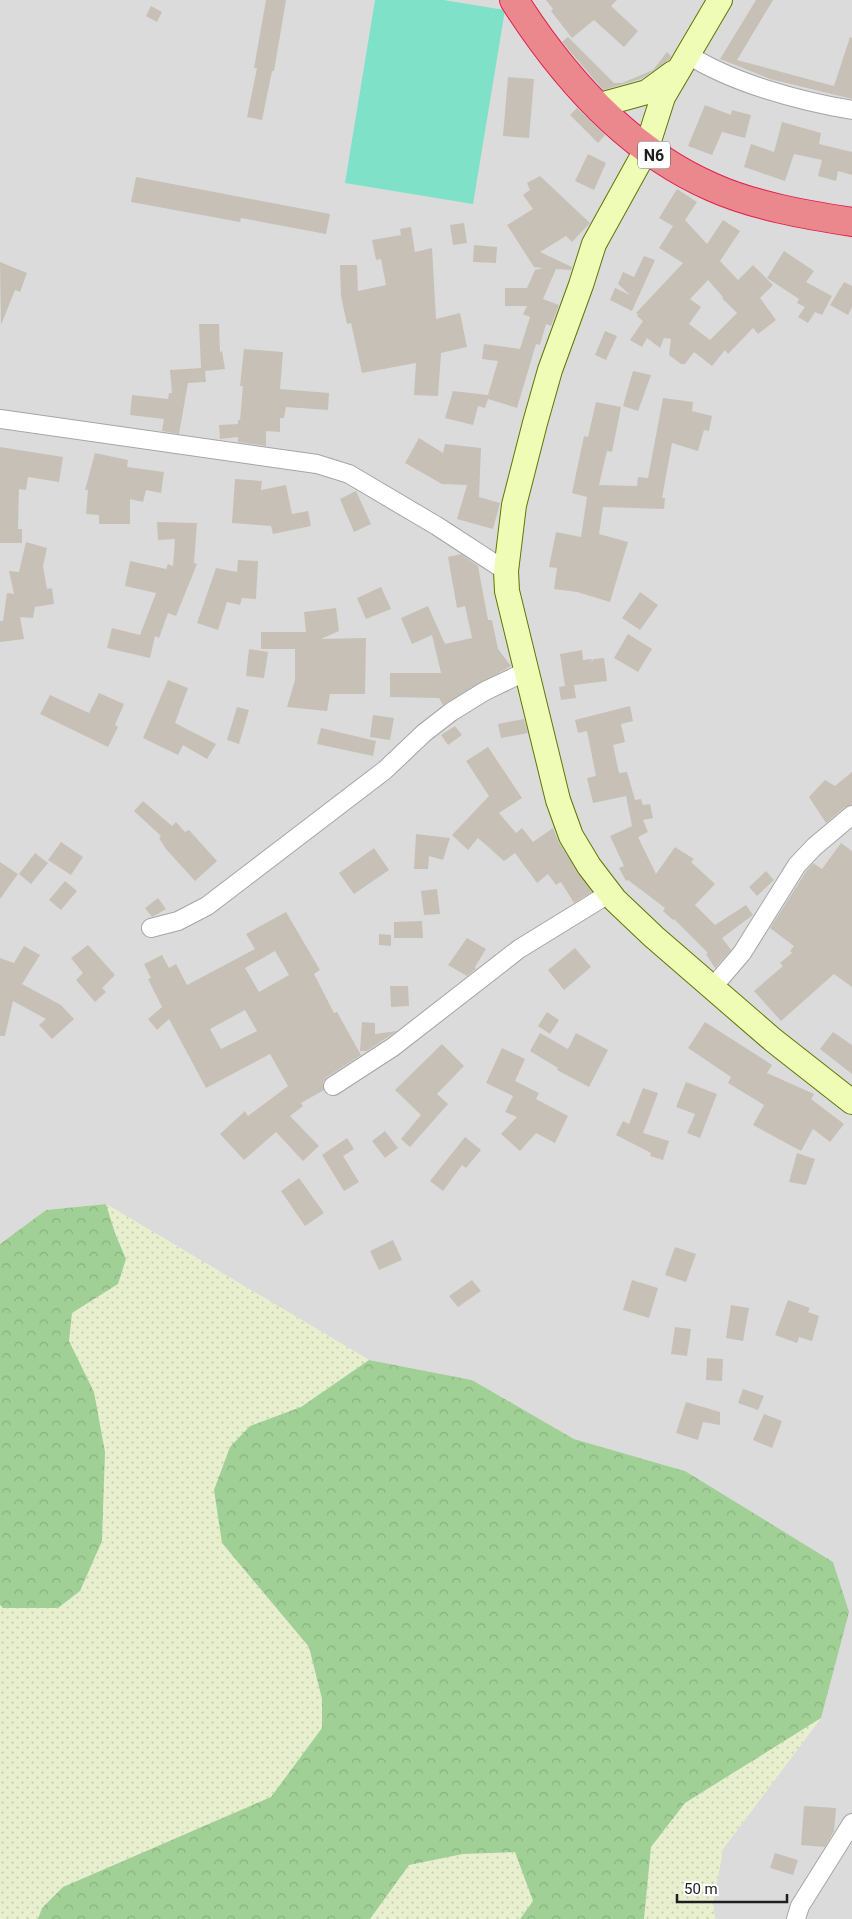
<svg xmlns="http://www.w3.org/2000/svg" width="852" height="1919" font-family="Roboto,sans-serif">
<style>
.residential{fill:#dcdbdb}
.farmland{fill:url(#farmland-dots)}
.forest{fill:url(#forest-crowns)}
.pitch{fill:#7ee1c8}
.building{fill:#c7c0b6;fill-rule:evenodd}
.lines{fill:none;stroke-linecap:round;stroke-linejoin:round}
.street-casing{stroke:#a5a5a5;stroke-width:20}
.secondary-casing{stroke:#5c7801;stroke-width:26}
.highway-casing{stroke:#e01d47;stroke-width:30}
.street{stroke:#fff;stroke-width:18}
.secondary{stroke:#effcb5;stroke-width:24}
.highway{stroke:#ea888d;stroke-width:28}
.labels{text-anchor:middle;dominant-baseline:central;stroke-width:4;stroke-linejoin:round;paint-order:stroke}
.shield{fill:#fff;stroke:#626262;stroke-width:1}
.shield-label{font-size:16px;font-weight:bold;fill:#1e1e1e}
</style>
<defs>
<pattern id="farmland-dots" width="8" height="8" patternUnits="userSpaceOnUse" patternTransform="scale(1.25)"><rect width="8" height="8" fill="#e8efce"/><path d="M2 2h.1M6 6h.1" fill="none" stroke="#c7ccb0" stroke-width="1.8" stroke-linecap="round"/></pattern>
<pattern id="forest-crowns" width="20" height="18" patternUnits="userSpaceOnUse" patternTransform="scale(1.25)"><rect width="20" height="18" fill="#a0d096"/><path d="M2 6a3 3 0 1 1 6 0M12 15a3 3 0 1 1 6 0" fill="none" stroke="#89b281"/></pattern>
</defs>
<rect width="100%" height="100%" fill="#efede3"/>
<path class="residential" d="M0 0H852V1919H715L713 1904 723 1849 821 1718 685 1471 574 1439 472 1380 369 1360 106 1204 46 1210 0 1244Z"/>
<g class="farmland">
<path d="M106 1204 369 1360 301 1407 250 1426 222 1543 309 1647 322 1699V1728L271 1797 63 1887 42 1908 38 1919H0V1605L3 1608 102 1541 105 1452 94 1392 69 1341 72 1313 118 1284 126 1259 115 1233Z"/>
<path d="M821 1718 723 1849 713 1904 715 1919H644L651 1847 685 1803Z"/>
<path d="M516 1852 533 1901 520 1919H370L409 1865 463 1854Z"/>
</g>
<g class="forest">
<path d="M106 1204 115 1233 126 1259 118 1284 72 1313 69 1341 94 1392 105 1452 102 1541 80 1591 58 1608H3L0 1605V1244L46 1210Z"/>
<path d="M369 1360 472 1380 574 1439 685 1471 833 1562 849 1612 821 1718 685 1803 651 1847 644 1919H520L533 1901 515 1852 463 1854 409 1865 370 1919H38L42 1908 63 1887 271 1797 322 1728V1699L309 1647 222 1543 214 1490 230 1447 250 1426 301 1407Z"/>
</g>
<path class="pitch" d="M375 0H443L505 10 473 204 345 183Z"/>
<g class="building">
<path d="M266 0H286L274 71H272L262 120 247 117 257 68H254Z"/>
<path d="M546 0H617L611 6 638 31 624 47 594 20 572 38 551 11 553 9Z"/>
<path d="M756 0H773L737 60 834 86 850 37 852 38V99L770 79 720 59Z"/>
<path d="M151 6 162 12 157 22 146 16Z"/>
<path d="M568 37 614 83H622L653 70 667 52 671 56 669 60 641 79 603 90 562 42Z"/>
<path d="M508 77 534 79 529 138 503 136Z"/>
<path d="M705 105 731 115 732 110 751 115 745 138 722 132 712 155 688 146Z"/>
<path d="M577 108 605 135 598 143 570 115Z"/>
<path d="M782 122 821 133 819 144 852 152V175L838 171 836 181 818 176 822 160 794 154 785 181 744 167 751 144 774 152Z"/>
<path d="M588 154 606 163 594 190 575 181Z"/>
<path d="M540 176 590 223 572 242 566 236 540 252 572 267 571 270 556 269 543 299 559 305 551 326 546 324 540 345 536 344 517 408 488 399 485 408 478 406 473 425 445 418 453 391 488 395 498 361 482 359 484 344 520 349 530 317 523 314 527 306H505V288H527L535 270 543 268 534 267 507 225 533 209 523 195 530 190 527 183Z"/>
<path d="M136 177 330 214 326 234 241 218 240 222 131 202Z"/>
<path d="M677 189 697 202 685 220 707 244 723 220 740 231 720 261 738 280 753 265 773 285 760 298 776 320 758 334 753 328 728 354 725 350 712 366 694 352 685 364H681L669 355 671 339 664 338 660 348 647 338 642 347 630 340 643 321 637 316 638 314 636 313 683 263 659 248 673 226 659 218ZM708 280 723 297 722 298 737 313 710 340 689 324 701 307 690 299Z"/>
<path d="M464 223 467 243 453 245 450 225Z"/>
<path d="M411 227 415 252 432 248 436 319 460 313 467 347 441 353 438 396 414 395 416 363 362 373 351 323 347 324 341 296 340 265H357L358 291 386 285 381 259 376 260 372 240 401 235 400 229Z"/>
<path d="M474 245 497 247 496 263 473 262Z"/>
<path d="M784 251 814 271 806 282 832 296 822 315 815 312 808 323 798 317 805 307 797 303 799 299 767 278Z"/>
<path d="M644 256 655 260 632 311 610 300 615 288 630 295 618 284 623 272 634 277Z"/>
<path d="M0 262 27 273 20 292 15 290 1 325Z"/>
<path d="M844 282 852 286V307L848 315 830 305Z"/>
<path d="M199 324H219L220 352 222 351 225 369 205 371 206 382 188 383 179 434 162 431 164 419 130 415 132 395 168 399 169 393H172L170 370 201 368Z"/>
<path d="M605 331 617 336 606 360 595 355Z"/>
<path d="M244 349 283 352 280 389 329 393 328 410 286 407 284 418H280V432L266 431V446L238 442V437L220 439 219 425 238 424V420H240L243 386H240Z"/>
<path d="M633 371 651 375 638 411 623 406Z"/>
<path d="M663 398 693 402 692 411 712 416 709 431 704 430 698 451 672 443 662 498H665L664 509 603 507 599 534 628 542 610 602 577 592 554 589 557 568 549 567 556 532 581 537 587 497 572 493 584 436 588 437 596 402 621 407 612 452 607 451 599 485 637 486 638 477 648 478Z"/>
<path d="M419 438 443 453 445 444 481 448 479 497 500 503 493 529 457 519 467 485 442 484 405 463Z"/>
<path d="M0 447 63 457 59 482 28 477 26 490 19 489 18 529H22V543H0Z"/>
<path d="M95 453 128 460 127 467 164 472 161 493 146 490 143 502 130 499V524H99V515L86 514 88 490H85Z"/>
<path d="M235 479 262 481 261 490 286 485 292 514 308 511 311 526 273 534 271 526 232 523Z"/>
<path d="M356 491 371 524 354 532 340 499Z"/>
<path d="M157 522 197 523 194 563 197 564 176 616 168 613 159 638 155 636 150 658 107 648 112 628 140 635 156 593 125 586 130 561 166 569 168 564 173 566 175 539 158 540Z"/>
<path d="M26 542 47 548 43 566 47 589 52 588 54 604 35 607 33 618 20 617 24 639 0 642V621H3L7 593 14 594 9 571 19 572Z"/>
<path d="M461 554 478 566 488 620H492L498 649 511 666 443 705 439 698 390 697V673H441L432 635 412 644 401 618 428 606 445 644 472 638 465 606 457 608 448 557Z"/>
<path d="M238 560 258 561 256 599 242 598 240 605 227 602 218 630 197 623 216 568 237 572Z"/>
<path d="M381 587 391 609 366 619 357 598Z"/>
<path d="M640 592 658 605 640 630 622 618Z"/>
<path d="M336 608 339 631 321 639 366 638 365 694H330L327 711 287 707 295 680V649H261V632H306L304 612Z"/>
<path d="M628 634 652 649 638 672 614 658Z"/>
<path d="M249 649 268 652 264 678 246 676Z"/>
<path d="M582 650 583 660 592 659 591 662 594 659 604 658 607 681 574 685 576 698 561 700 559 687 569 685 565 686 560 654Z"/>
<path d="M168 680 188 688 175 723 216 744 207 759 183 745 178 755 143 738Z"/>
<path d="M99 693 124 704 115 725 118 727 108 747 40 714 50 695 89 713Z"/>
<path d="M630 706 633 721 621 724 625 742 613 745 619 773 627 772 635 800 641 799 643 805 650 804 653 818 643 820 648 832 638 837 656 874 675 847 694 859 691 862 715 884 695 905 715 925 746 905 753 915 722 938 731 950 715 968 706 954 708 953 674 919 673 920 663 911 665 908 628 880 626 881 619 868 624 866 610 836 632 826 626 796 593 803 587 778 596 776 587 731 578 733 575 720Z"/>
<path d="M237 707 249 710 239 744 227 740Z"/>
<path d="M373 715 394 718 390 740 370 737Z"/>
<path d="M524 719 528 733 501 738 498 724Z"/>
<path d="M455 726 462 735 448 745 441 735Z"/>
<path d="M321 728 376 741 373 756 317 744Z"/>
<path d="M488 747 522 798 499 813 516 833 522 828 533 842 553 828 559 843 592 892 574 903 561 882 556 885 548 874 537 883 515 853 504 861 478 838 468 850 452 835 489 796 466 761Z"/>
<path d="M852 772V805L845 807 826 823 809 797 825 780 835 786Z"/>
<path d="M143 801 172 826 176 822 185 832 189 830 217 861 195 881 166 849 159 838 161 836 134 811Z"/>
<path d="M416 834 450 838 443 860 429 856 428 869H414Z"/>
<path d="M61 842 83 857 71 875 48 860Z"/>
<path d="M841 843 852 851V987L834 974 781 1021 754 991 783 966 780 963 792 953 790 951 794 946 770 928 807 870 813 863 822 869Z"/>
<path d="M374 848 389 870 354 894 339 873Z"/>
<path d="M35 853 48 863 31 884 19 874Z"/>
<path d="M0 862 18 874 0 899Z"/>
<path d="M766 871 774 880 757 896 749 887Z"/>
<path d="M65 881 77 891 61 910 49 900Z"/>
<path d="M437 889 440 914 424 915 421 891Z"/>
<path d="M158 898 166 909 152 917 145 908Z"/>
<path d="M286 912 320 970 314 974 334 1013 337 1012 361 1055 327 1077 323 1082 324 1090 301 1103 303 1106 290 1116 319 1146 303 1161 276 1132 244 1160 220 1134 245 1111 248 1116 288 1086 270 1054 206 1088 169 1019 157 1030 148 1019 162 1007 148 979 151 978 144 964 162 955 169 968 176 964 187 985 255 949 246 934ZM275 951 289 975 259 992 245 968ZM245 1010 257 1031 221 1049 210 1029Z"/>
<path d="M422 921 423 938H394V922Z"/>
<path d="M379 934 391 935V946L379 945Z"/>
<path d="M467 938 486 949 475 967 476 969 467 976 448 965Z"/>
<path d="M88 945 115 975 102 988 106 992 95 1002 76 980 83 973 71 958Z"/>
<path d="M24 946 40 955 22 984 61 1005 74 1019 52 1039 39 1025 46 1019 13 1001 5 1036H0V958L14 963Z"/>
<path d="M575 948 591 967 564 990 548 970Z"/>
<path d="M390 986H408L409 1006 391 1007Z"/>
<path d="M547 1012 559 1020 550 1034 538 1026Z"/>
<path d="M362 1022 375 1023V1034L397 1031 367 1051H360Z"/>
<path d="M705 1022 772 1065 767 1073 814 1094 811 1099 844 1124 830 1142 813 1129 801 1151 753 1125 764 1105 728 1083 731 1077 688 1048Z"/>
<path d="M833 1032 852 1045V1074L820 1049Z"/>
<path d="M540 1033 568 1049 576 1033 608 1050 589 1087 557 1070 558 1068 530 1051Z"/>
<path d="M442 1044 464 1066 437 1094 448 1104 410 1147 401 1139 421 1115 395 1090Z"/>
<path d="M502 1048 525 1059 515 1081 539 1093 536 1099 568 1116 555 1143 536 1133 520 1151 501 1134 517 1117 505 1112 513 1096 486 1083Z"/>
<path d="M686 1082 717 1094 700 1138 687 1133 695 1114 676 1107Z"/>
<path d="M643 1088 658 1093 643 1133 669 1141 663 1160 650 1156 651 1153 616 1135 623 1121 629 1124Z"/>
<path d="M385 1131 398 1148 385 1158 372 1141Z"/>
<path d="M465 1137 481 1150 466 1168 462 1165 443 1191 430 1181Z"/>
<path d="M347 1138 354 1149 343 1156 359 1182 344 1191 322 1155Z"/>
<path d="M797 1153 815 1159 806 1185 789 1182Z"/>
<path d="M299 1178 324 1213 305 1226 281 1191Z"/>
<path d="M393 1240 402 1260 379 1270 370 1251Z"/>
<path d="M675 1247 696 1254 686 1282 665 1275Z"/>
<path d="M472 1280 481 1291 458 1307 449 1296Z"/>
<path d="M632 1280 658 1288 649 1318 623 1310Z"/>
<path d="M788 1300 810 1308 808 1312 819 1316 812 1341 799 1337 797 1343 775 1335Z"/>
<path d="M731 1305 749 1308 743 1341 726 1338Z"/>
<path d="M675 1327 691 1329 687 1356 671 1354Z"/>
<path d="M707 1358 723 1359 722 1381 706 1380Z"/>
<path d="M743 1389 764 1396 758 1410 738 1403Z"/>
<path d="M686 1402 720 1412V1425L703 1422 698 1440 676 1433Z"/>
<path d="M764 1414 782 1421 772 1448 753 1440Z"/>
<path d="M804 1806 836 1808 834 1831 825 1847 801 1845Z"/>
<path d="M775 1853 798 1860 793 1875 770 1868Z"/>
</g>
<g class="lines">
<g class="street-casing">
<g id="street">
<path d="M687 54C732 83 799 101 852 110"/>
<path d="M0 419 317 464 349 474 437 526 506 571"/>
<path d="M151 928 178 921 207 906 385 770 424 733 451 712 485 691 527 671"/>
<path d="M712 988 742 953 797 865 814 847 852 815"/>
<path d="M333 1086 393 1047 519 949 610 893"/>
<path d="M796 1919 800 1906 852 1823"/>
</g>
</g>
<g class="secondary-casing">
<g id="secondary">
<path d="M720 0 663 97 646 150 594 244 581 285 550 370 535 423 514 505 506 571 507 591 558 800 571 836 589 866 615 900 654 937 773 1040 852 1102"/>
<path d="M596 106 647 92 673 73"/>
</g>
</g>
<g class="highway-casing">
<path id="highway" d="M514 0C563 77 627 150 712 187 754 206 807 215 852 222"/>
</g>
<use href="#street" class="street"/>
<use href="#secondary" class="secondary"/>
<use href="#highway" class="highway"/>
</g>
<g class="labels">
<rect class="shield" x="638" y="141.5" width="32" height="27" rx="4"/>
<g class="shield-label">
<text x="654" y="155">N6</text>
</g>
</g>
<path d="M677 1894v8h110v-8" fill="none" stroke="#1e1e1e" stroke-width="2.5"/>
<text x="684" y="1894" font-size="15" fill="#1e1e1e" stroke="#ffffff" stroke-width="4" paint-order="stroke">50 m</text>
</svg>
